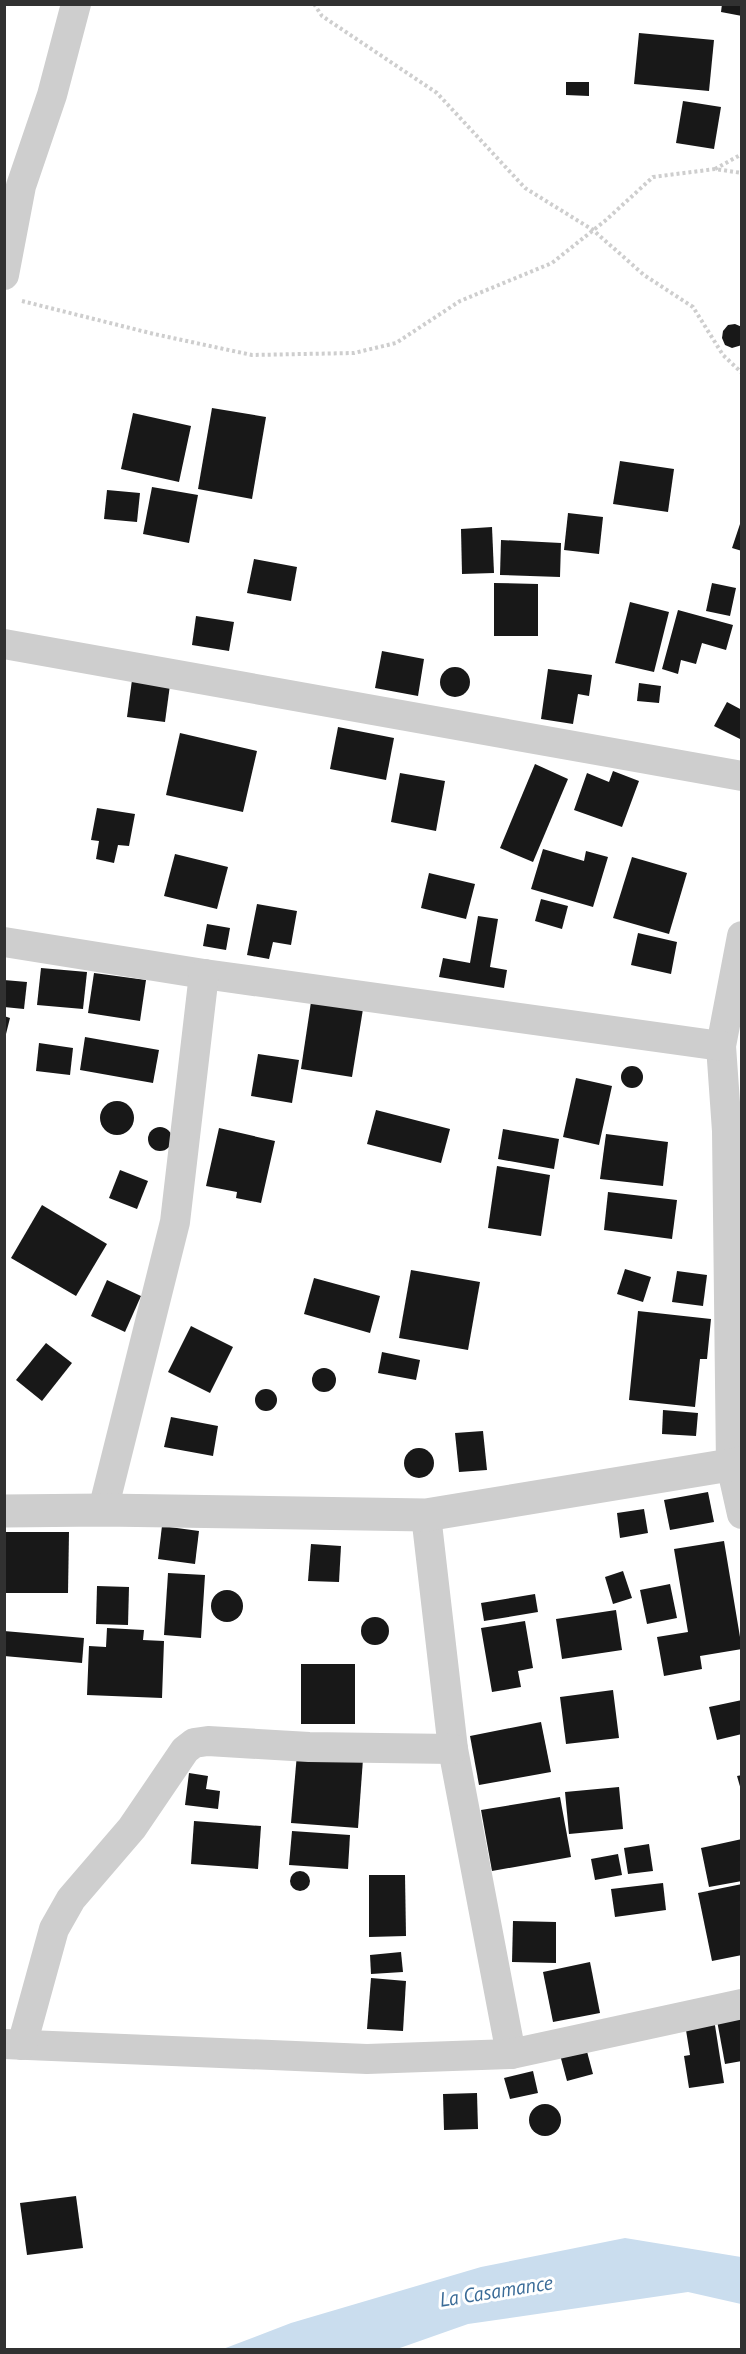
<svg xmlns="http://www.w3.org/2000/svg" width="746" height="2354" font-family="'PT Sans',sans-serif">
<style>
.water{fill:#caddee}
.building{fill:#181818}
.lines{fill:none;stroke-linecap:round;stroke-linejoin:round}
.path{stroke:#cecece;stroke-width:4;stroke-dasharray:3 3;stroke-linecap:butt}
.minor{stroke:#cecece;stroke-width:30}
.tertiary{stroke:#cecece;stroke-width:33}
.labels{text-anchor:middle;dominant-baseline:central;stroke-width:6;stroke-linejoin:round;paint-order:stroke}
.water-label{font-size:20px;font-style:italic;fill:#3a6b97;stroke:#fff}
</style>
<rect width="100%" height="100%" fill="#fff"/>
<path class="water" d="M625 2238 741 2257V2304L688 2292 468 2324 397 2349H223L291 2323 481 2267Z"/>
<g class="building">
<path d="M722 4H742V16L721 12Z"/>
<path d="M639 33 714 40 709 91 634 84Z"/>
<path d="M566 82H589V96L566 95Z"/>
<path d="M683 101 721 107 714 149 676 143Z"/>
<path d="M735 324 742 327V345L732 348 725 345 722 338 723 331 728 325Z"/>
<path d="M212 408 266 417 252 499 198 489Z"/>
<path d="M133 413 191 426 179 482 121 469Z"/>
<path d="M620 461 674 469 668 512 613 504Z"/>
<path d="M152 487 198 495 189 543 143 534Z"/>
<path d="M107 490 140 493 137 522 104 519Z"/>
<path d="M568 513 603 517 599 554 564 550Z"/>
<path d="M742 518V551L732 548Z"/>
<path d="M492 527 494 573 462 574 461 529Z"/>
<path d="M501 540 561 543 560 577 500 575Z"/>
<path d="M254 559 297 567 291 601 247 593Z"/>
<path d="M494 583 538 584V636H494Z"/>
<path d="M712 583 736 588 730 616 706 611Z"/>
<path d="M630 602 669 612 654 672 615 663Z"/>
<path d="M678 610 733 625 726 650 702 643 696 664 681 660 678 674 662 669Z"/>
<path d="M196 616 234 622 229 651 192 645Z"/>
<path d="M382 651 424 659 418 696 375 688Z"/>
<circle cx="455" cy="682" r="15"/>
<path d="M548 669 592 675 589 696 578 694 573 724 541 719Z"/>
<path d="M132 680 170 685 165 722 127 717Z"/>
<path d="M639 683 661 686 659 703 637 701Z"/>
<path d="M727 702 742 710V740L714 726Z"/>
<path d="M338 727 394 738 386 780 330 769Z"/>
<path d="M180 733 257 751 243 812 166 795Z"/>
<path d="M535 764 568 779 533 862 500 848Z"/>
<path d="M613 771 639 781 622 827 574 810 587 773 609 782Z"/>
<path d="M400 773 445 781 436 831 391 822Z"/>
<path d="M97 808 135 814 129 846 118 845 114 863 96 859 99 841 91 840Z"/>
<path d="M543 849 584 861 586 851 608 857 593 907 531 889Z"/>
<path d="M175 854 228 867 217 909 164 896Z"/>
<path d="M632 857 687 873 669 934 613 918Z"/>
<path d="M429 873 475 884 466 919 421 908Z"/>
<path d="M541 899 568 906 562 929 535 921Z"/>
<path d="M257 904 297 911 291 945 273 942 269 959 247 955Z"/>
<path d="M478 916 498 919 490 967 507 970 504 988 439 977 443 958 470 963Z"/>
<path d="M207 924 230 928 226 950 203 946Z"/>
<path d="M638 933 677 942 671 974 631 965Z"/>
<path d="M41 968 87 972 83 1009 37 1005Z"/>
<path d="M94 973 146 980 140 1021 88 1013Z"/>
<path d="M4 980 27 982 24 1009 4 1007Z"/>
<path d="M311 1002 363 1009 352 1077 301 1069Z"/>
<path d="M4 1016 10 1018 5 1038H4Z"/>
<path d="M85 1037 159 1050 153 1083 80 1070Z"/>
<path d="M39 1043 73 1048 70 1075 36 1071Z"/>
<path d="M258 1054 299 1060 292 1103 251 1096Z"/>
<circle cx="632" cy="1077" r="11"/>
<path d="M576 1078 612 1086 599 1145 563 1137Z"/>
<circle cx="117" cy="1118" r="17"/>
<path d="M376 1110 450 1129 441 1163 367 1144Z"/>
<circle cx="160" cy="1139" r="12"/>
<path d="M219 1128 275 1141 261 1203 236 1198 237 1192 206 1186Z"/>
<path d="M503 1129 559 1139 554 1169 498 1159Z"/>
<path d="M606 1134 668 1142 663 1186 600 1179Z"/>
<path d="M497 1166 550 1175 541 1236 488 1228Z"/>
<path d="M120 1170 148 1181 137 1209 109 1198Z"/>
<path d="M608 1192 677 1200 672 1239 604 1230Z"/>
<path d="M42 1205 107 1244 76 1296 11 1258Z"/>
<path d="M625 1269 651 1277 643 1302 617 1294Z"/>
<path d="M411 1270 480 1282 468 1350 399 1338Z"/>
<path d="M677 1271 707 1275 703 1306 672 1302Z"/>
<path d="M314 1278 380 1296 370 1333 304 1314Z"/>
<path d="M107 1280 141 1296 125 1332 91 1316Z"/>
<path d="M638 1311 711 1319 707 1359H700L695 1407 629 1400Z"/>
<path d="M191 1326 233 1347 210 1393 168 1372Z"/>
<path d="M46 1343 72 1363 42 1401 16 1380Z"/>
<path d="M382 1352 420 1360 416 1380 378 1373Z"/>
<circle cx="324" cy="1380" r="12"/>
<circle cx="266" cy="1400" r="11"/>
<path d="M663 1410 698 1413 696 1436 662 1434Z"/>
<path d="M171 1417 218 1426 213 1456 164 1447Z"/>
<path d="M483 1431 487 1470 459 1472 455 1433Z"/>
<circle cx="419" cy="1463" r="15"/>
<path d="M708 1492 714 1522 670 1530 664 1500Z"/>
<path d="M644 1509 648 1533 620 1538 617 1513Z"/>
<path d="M162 1526 199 1531 195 1564 158 1559Z"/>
<path d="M4 1532H69L68 1593H4Z"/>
<path d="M724 1541 742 1649 700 1656 702 1669 664 1676 657 1637 688 1632 674 1549Z"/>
<path d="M311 1544 341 1546 339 1582 308 1581Z"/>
<path d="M623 1571 632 1598 613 1604 605 1577Z"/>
<path d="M168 1573 205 1575 201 1638 164 1635Z"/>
<path d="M670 1584 677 1618 647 1624 640 1590Z"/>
<path d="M97 1586 129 1587 128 1625 96 1624Z"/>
<circle cx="227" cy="1606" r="16"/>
<path d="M535 1594 538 1612 484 1621 481 1603Z"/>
<path d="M616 1610 622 1650 562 1659 556 1619Z"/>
<circle cx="375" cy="1631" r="14"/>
<path d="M525 1621 533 1668 518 1671 521 1687 492 1692 481 1628Z"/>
<path d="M107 1628 144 1630 143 1640 164 1641 162 1698 87 1695 89 1646 106 1647Z"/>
<path d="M4 1631 84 1638 82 1663 4 1656Z"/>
<rect x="301" y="1664" width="54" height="60"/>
<path d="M613 1690 619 1738 566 1744 560 1697Z"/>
<path d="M742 1700V1734L717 1740 709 1707Z"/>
<path d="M541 1722 551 1772 479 1785 470 1736Z"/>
<path d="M297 1754 363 1759 358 1828 291 1823Z"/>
<path d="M189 1773 208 1776 206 1789 220 1791 218 1809 185 1805Z"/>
<path d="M742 1775V1790H741L737 1776Z"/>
<path d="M619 1787 623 1829 569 1834 565 1792Z"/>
<path d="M560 1797 571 1857 492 1871 481 1810Z"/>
<path d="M194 1821 261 1826 258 1869 191 1864Z"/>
<path d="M292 1831 350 1835 348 1869 289 1865Z"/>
<path d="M742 1839V1881L709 1887 701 1848Z"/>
<path d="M649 1844 653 1871 628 1874 624 1848Z"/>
<path d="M618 1854 622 1875 595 1880 591 1859Z"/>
<circle cx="300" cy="1881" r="10"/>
<path d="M369 1875H405L406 1936 369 1937Z"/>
<path d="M663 1883 666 1910 615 1917 611 1889Z"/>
<path d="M742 1884V1955L712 1961 698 1893Z"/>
<path d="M513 1921 556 1922V1963L512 1962Z"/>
<path d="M401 1952 403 1972 371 1974 370 1955Z"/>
<path d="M590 1962 600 2013 553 2022 543 1972Z"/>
<path d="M371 1978 406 1981 403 2031 367 2029Z"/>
<path d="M742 2010V2061L725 2064 716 2015Z"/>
<path d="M714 2019 724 2083 689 2088 684 2056 690 2055 685 2024Z"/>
<path d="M585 2044 593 2074 567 2081 559 2051Z"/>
<path d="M533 2071 538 2093 510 2099 504 2078Z"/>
<path d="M477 2093 478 2129 444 2130 443 2094Z"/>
<circle cx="545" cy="2120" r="16"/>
<path d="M76 2196 83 2248 27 2255 20 2203Z"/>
</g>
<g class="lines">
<g class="path">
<path d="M314 4 322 16 437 93 525 188 593 230 644 275 693 307 723 355 742 373"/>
<path d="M715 169 742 154"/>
<path d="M22 301 154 334 252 355 354 353 396 343 460 301 552 263 606 220 653 177 715 169 742 173"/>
</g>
<g class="minor">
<path d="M4 275 21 186 52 95 76 4"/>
<path d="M4 644 742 776"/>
<path d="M742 936 721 1046 727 1131 731 1465 742 1514"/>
<path d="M4 942 204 974 721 1046"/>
<path d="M103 1510 175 1222 204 974"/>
<path d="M426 1515 453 1749 511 2054"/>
<path d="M4 2044 367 2059 511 2054 742 2004"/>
<path d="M22 2045 54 1929 71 1899 132 1828 185 1750 194 1743 208 1741 309 1747 453 1749"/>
</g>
<path class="tertiary" d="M4 1511 103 1510 426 1515 742 1463"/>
</g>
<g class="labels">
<g class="water-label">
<text transform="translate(496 2291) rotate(-9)">La Casamance</text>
</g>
</g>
<rect width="746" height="2354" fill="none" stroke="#313131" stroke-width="12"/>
</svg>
